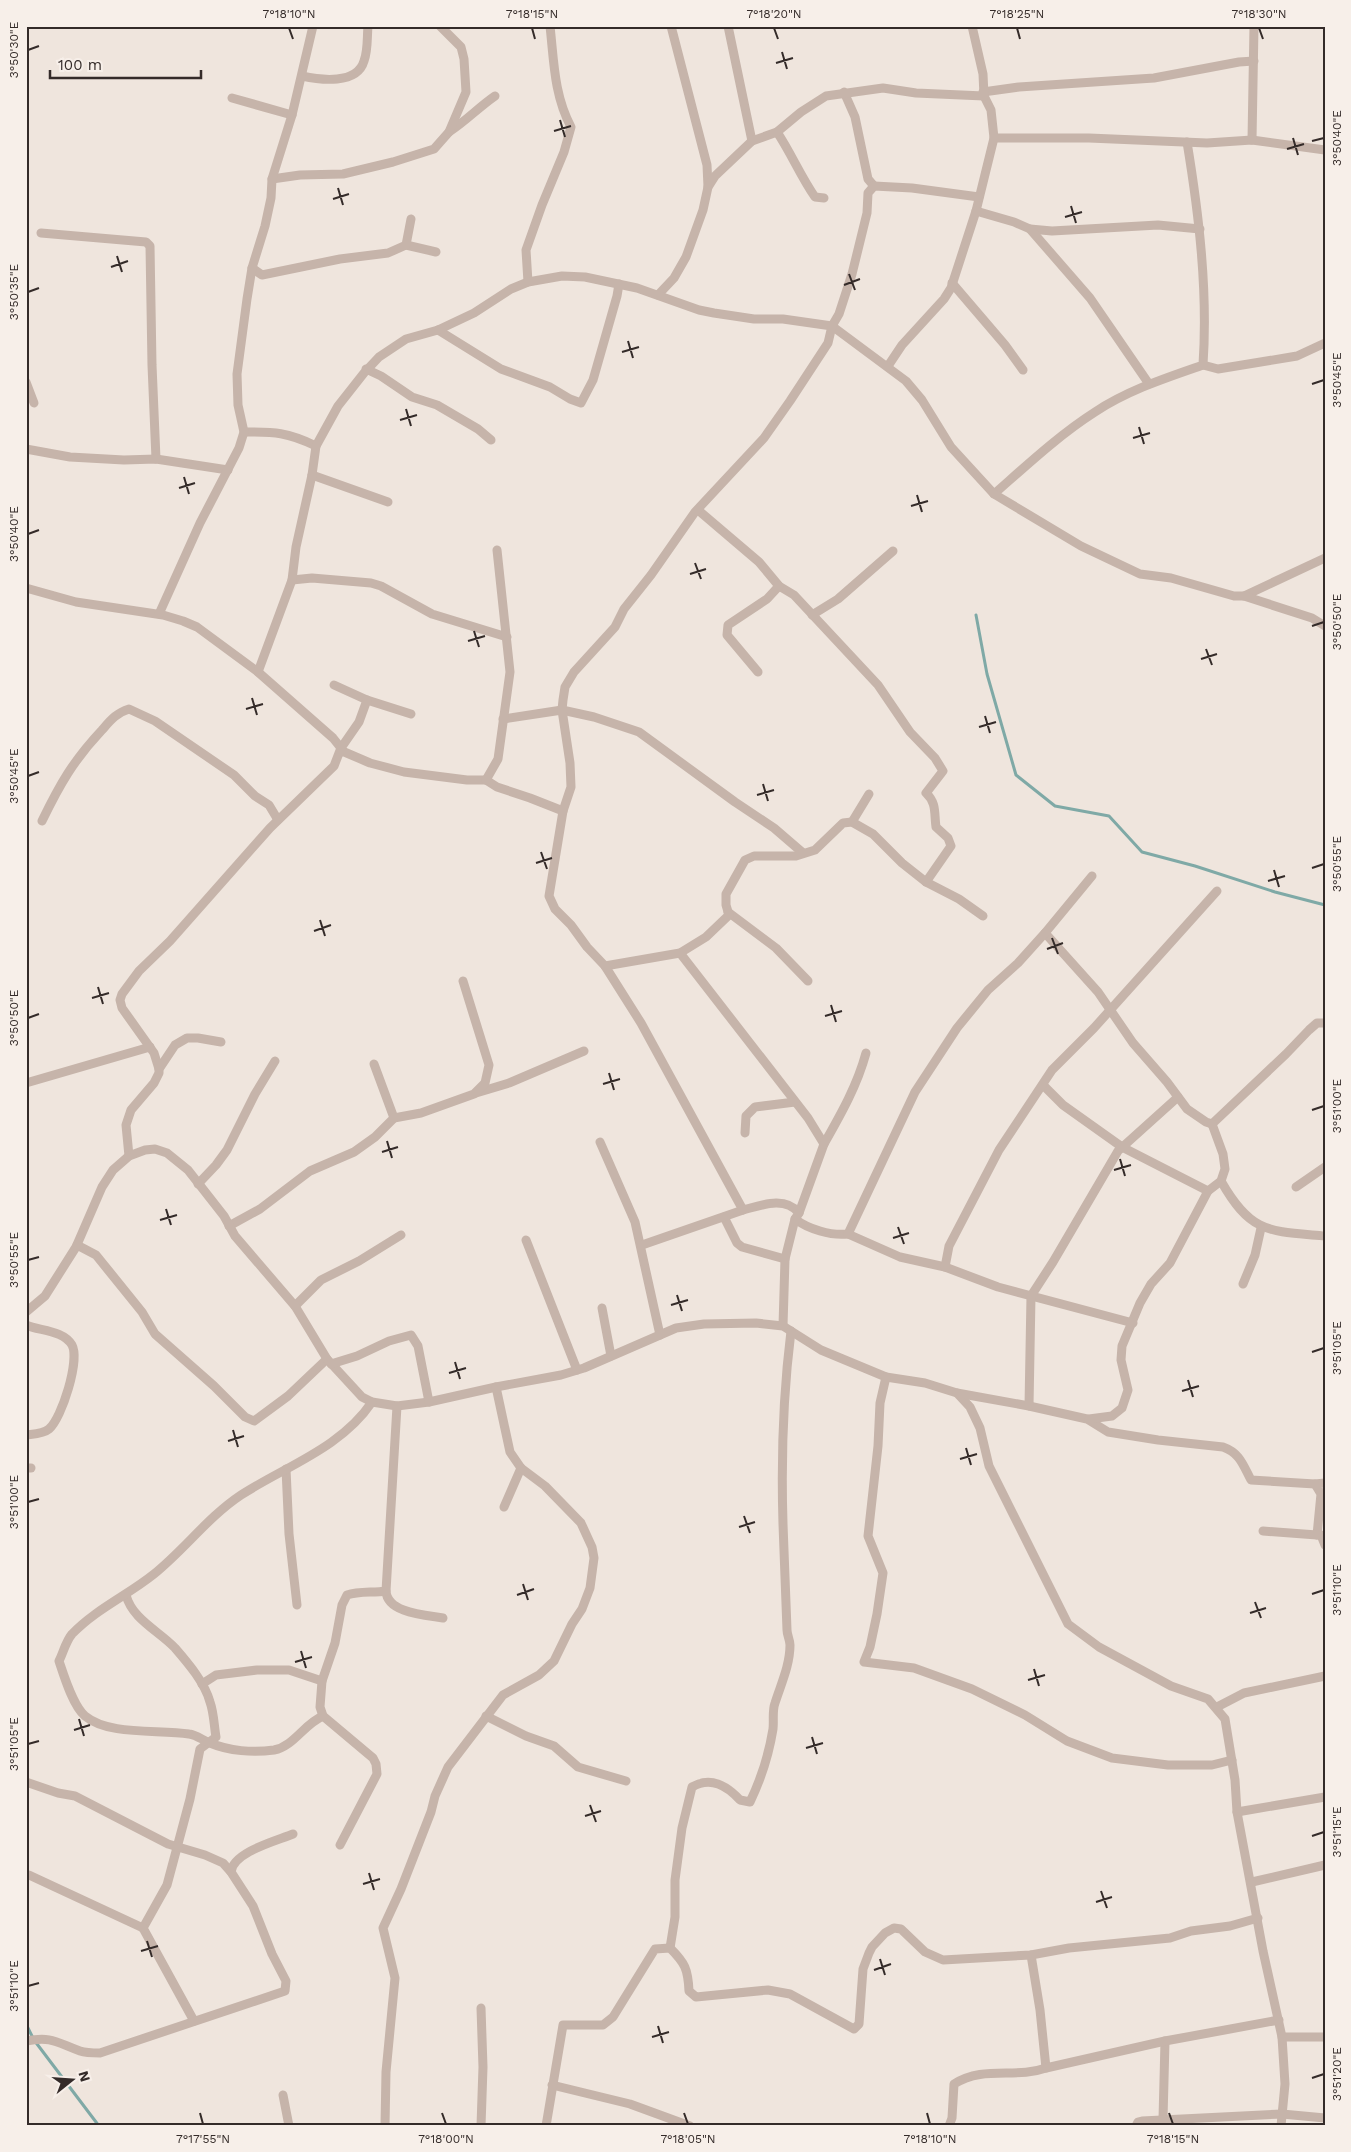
<svg xmlns="http://www.w3.org/2000/svg" width="1351" height="2152" font-family="'Work Sans',sans-serif">
<style>
.lines{fill:none;stroke-linecap:round;stroke-linejoin:round}
.stream{stroke:#7fa9a6;stroke-width:3}
.street{stroke:#c6b4aa;stroke-width:9}
.ticks{fill:none;stroke:#342b29;stroke-width:2}
.neatline{fill:none;stroke:#342b29;stroke-width:2}
.ticks-label{font-size:12px;text-anchor:middle;fill:#342b29}
</style>
<rect width="100%" height="100%" fill="#efe5dd"/>
<g class="lines">
<g class="stream">
<path d="M976 615 987 674 1016 775 1055 806 1109 816 1142 852 1195 866 1275 892 1325 905"/>
<path d="M26 2024 34 2040 99 2126"/>
</g>
<g class="street">
<path d="M671 26 707 165 708 187"/>
<path d="M728 26 752 141"/>
<path d="M302 76C320 80 357 85 364 61 368 51 367 37 368 26"/>
<path d="M844 92 855 117 868 179 874 186"/>
<path d="M983 92 1019 87 1154 78 1239 62 1254 61"/>
<path d="M232 98 292 115"/>
<path d="M449 132C466 121 479 107 495 96"/>
<path d="M777 132C791 153 801 177 815 197L824 198"/>
<path d="M994 138H1089L1207 143 1252 140 1325 150"/>
<path d="M1252 140 1254 26"/>
<path d="M272 179 300 175 343 174 393 162 434 149 449 132 466 92 464 59 461 47 440 26"/>
<path d="M976 211 994 138 991 110 984 96"/>
<path d="M1030 229 1052 231 1158 225 1200 229"/>
<path d="M41 233 146 242 150 246 152 365 156 459"/>
<path d="M406 245 436 252"/>
<path d="M252 268 262 275 340 259 388 253 406 245 411 219"/>
<path d="M528 282 526 250 542 205 564 152 571 127C554 95 554 62 550 26"/>
<path d="M952 283 1005 345 1023 370"/>
<path d="M658 295 674 278 686 257 703 210 708 187 715 176 752 141 777 132 801 112 826 96 883 88 916 93 984 96 983 74 972 26"/>
<path d="M438 330 501 369 550 387 570 399 581 403 593 380 617 296 619 284"/>
<path d="M1203 365 1218 369 1297 356 1325 343"/>
<path d="M888 366 902 345 944 299 951 288 976 211 1014 222 1030 229 1090 298 1149 384"/>
<path d="M366 369 381 376 412 397 437 405 478 429 491 440"/>
<path d="M26 382 34 403"/>
<path d="M244 432C275 432 287 432 316 446"/>
<path d="M26 449 70 457 124 460 156 459 228 470"/>
<path d="M312 475 388 502"/>
<path d="M994 494C1027 465 1059 435 1095 412 1128 390 1166 378 1203 365 1208 291 1199 215 1187 142"/>
<path d="M698 510 759 562 779 586 794 595 878 685 910 732 935 758 943 771 926 793C937 803 934 814 936 827L948 838 951 846 926 882"/>
<path d="M292 580 312 578 371 583 381 586 432 614 507 637"/>
<path d="M26 588 76 602 163 615 183 621 197 627 258 672 333 738 341 748V752"/>
<path d="M1244 596 1325 558"/>
<path d="M159 614 200 523 239 448 244 432 238 405 237 374 247 299 252 268 265 226 271 198 272 179 292 115 313 26"/>
<path d="M812 615 838 599 893 551"/>
<path d="M258 672 292 580 296 547 312 475 316 446 338 406 364 373 379 357 406 339 438 330 474 313 511 289 528 282 562 276 585 277 637 288 699 310 714 313 754 319H783L832 326 906 381 922 400 951 447 994 494 1081 546 1140 574 1171 578 1234 596H1244L1312 618 1325 626"/>
<path d="M758 672 727 635 728 625 767 599 779 586"/>
<path d="M334 685 367 700 411 714"/>
<path d="M503 719 562 710 594 717 639 732 735 802 774 828 803 853"/>
<path d="M342 751 370 763 404 772 467 780H486L497 787 530 798 563 811"/>
<path d="M486 780 498 759 510 672 497 550"/>
<path d="M42 821C60 784 73 761 102 730 110 721 116 713 129 709L155 721 234 775 255 796 269 805 278 820"/>
<path d="M852 822 869 794"/>
<path d="M728 912 776 948 808 981"/>
<path d="M1045 933 1098 992 1133 1043 1167 1082 1187 1109 1206 1122 1212 1124"/>
<path d="M680 953 808 1118 824 1144 799 1213"/>
<path d="M605 966 680 953 706 937 729 915 726 905V894L745 860 754 856H796L815 850 843 823 852 822 873 834 902 863 926 882 959 899 983 916"/>
<path d="M374 1064 394 1118"/>
<path d="M159 1069 154 1053 122 1008 120 1000 122 994 139 971 170 941 270 828 334 766 341 748 359 722 367 700"/>
<path d="M26 1083 150 1047"/>
<path d="M1043 1085 1063 1105 1122 1147 1208 1191"/>
<path d="M476 1093 509 1083 584 1051"/>
<path d="M1212 1124 1286 1054 1309 1030 1317 1023H1325"/>
<path d="M745 1133 746 1116 755 1107 795 1102"/>
<path d="M600 1142 635 1222 660 1335"/>
<path d="M824 1144C841 1114 857 1086 866 1053"/>
<path d="M129 1156 126 1125 131 1110 154 1083 159 1073V1069L175 1045 187 1038H198L221 1042"/>
<path d="M1221 1181C1251 1234 1269 1231 1325 1236"/>
<path d="M198 1184 216 1165 227 1150 255 1094 275 1061"/>
<path d="M1296 1187 1325 1167"/>
<path d="M724 1217 737 1243 742 1247 785 1259"/>
<path d="M795 1219C808 1229 831 1236 848 1234L915 1092 957 1028 988 990 1018 963 1045 933 1092 876"/>
<path d="M229 1226 260 1209 310 1171 354 1152 375 1137 394 1118 421 1113 474 1094 485 1083 489 1065 463 981"/>
<path d="M848 1234 900 1257 945 1267 998 1287 1133 1323"/>
<path d="M526 1240 577 1370"/>
<path d="M77 1245 96 1255 142 1312 155 1334 214 1386 245 1417 254 1421 288 1396 327 1359"/>
<path d="M642 1245 743 1210"/>
<path d="M945 1267 949 1246 999 1150 1052 1070 1094 1028 1217 891"/>
<path d="M1243 1284 1255 1255 1261 1228"/>
<path d="M295 1306 321 1280 359 1261 401 1235"/>
<path d="M602 1308 611 1356"/>
<path d="M26 1312 45 1296 76 1247 102 1187 113 1170 129 1156 145 1150 155 1149 167 1153 188 1170 224 1216 235 1236 295 1306 327 1359 362 1397 372 1402 397 1406 429 1402 496 1387 561 1375 584 1368 676 1328 704 1324 756 1323 783 1326 821 1350 886 1377 925 1383 957 1393 970 1407 980 1428 989 1466 1068 1624 1099 1647 1171 1686 1208 1699 1225 1719 1235 1780 1237 1812 1263 1951 1282 2037 1285 2084 1281 2126"/>
<path d="M26 1325C40 1331 63 1330 72 1345 80 1360 62 1418 49 1429 43 1434 33 1434 26 1435"/>
<path d="M783 1326 785 1259 795 1219 799 1213C785 1196 762 1205 743 1210L641 1023 605 966 587 947 571 925 555 909 549 896 563 811 571 787 570 763 562 710 563 700 565 687 574 672 615 627 624 609 651 575 695 512 764 438 790 401 828 343 832 326 839 314 852 274 867 213 868 193 874 186 912 188 979 197"/>
<path d="M331 1364 357 1356 389 1341 411 1335 418 1346 429 1402"/>
<path d="M886 1377 880 1403 878 1446 868 1536 883 1573 877 1614 870 1647 864 1662 914 1668 972 1689 1025 1715 1067 1741 1112 1758 1168 1765H1212L1232 1760"/>
<path d="M957 1393 1029 1406 1087 1419 1108 1432 1158 1440 1223 1447C1240 1453 1243 1465 1251 1480L1315 1484"/>
<path d="M1029 1406 1031 1296 1053 1262 1118 1151 1178 1097"/>
<path d="M1089 1419 1112 1416 1122 1408 1128 1390 1121 1360 1122 1346 1140 1303 1151 1284 1170 1263 1208 1191 1221 1181 1225 1169 1223 1154 1212 1124"/>
<path d="M26 1468H31"/>
<path d="M286 1469 289 1534 297 1605"/>
<path d="M1325 1483 1315 1484 1321 1494 1317 1535H1321L1325 1545"/>
<path d="M504 1507 521 1468"/>
<path d="M1263 1531 1317 1535"/>
<path d="M386 1591C387 1613 425 1615 443 1618"/>
<path d="M126 1595C132 1619 159 1631 175 1648 188 1663 205 1683 210 1702 214 1713 214 1726 216 1737L200 1749 190 1799 167 1885 143 1928 194 2021"/>
<path d="M202 1684 216 1675 257 1670H289L322 1681"/>
<path d="M1217 1707 1244 1693 1325 1676"/>
<path d="M323 1716C304 1724 294 1746 274 1750 253 1753 229 1751 210 1743 202 1740 197 1735 189 1734 159 1729 109 1736 85 1716 73 1706 64 1676 59 1661 63 1653 66 1641 72 1634 96 1609 128 1595 154 1574 185 1549 208 1517 241 1495 286 1466 341 1448 372 1402"/>
<path d="M486 1716 526 1736 554 1746 578 1767 626 1781"/>
<path d="M26 1782 58 1793 75 1796 168 1844 205 1855 223 1863 231 1872 253 1906 272 1954 286 1981 285 1991 100 2053C94 2053 86 2053 80 2051 57 2043 53 2036 26 2041"/>
<path d="M1237 1812 1325 1797"/>
<path d="M340 1845 377 1774 376 1764 373 1758 323 1716 320 1707 322 1681 335 1643 342 1605 347 1595C359 1591 373 1593 386 1591L397 1406"/>
<path d="M231 1872C233 1852 276 1841 293 1834"/>
<path d="M29 1875 143 1928"/>
<path d="M1252 1882 1325 1865"/>
<path d="M670 1948 675 1917V1880L682 1828 692 1787C711 1776 727 1786 740 1800L750 1802C761 1779 769 1754 773 1729 774 1721 772 1711 775 1703 781 1684 790 1665 790 1645 790 1640 787 1635 787 1630 786 1595 784 1559 783 1524 781 1459 783 1395 791 1331"/>
<path d="M1031 1955 1040 2010 1046 2068"/>
<path d="M481 2008 483 2067 481 2126"/>
<path d="M1282 2037H1325"/>
<path d="M552 2085 630 2104 690 2126"/>
<path d="M283 2095 289 2126"/>
<path d="M1163 2119 1165 2041"/>
<path d="M385 2126 386 2072 395 1978 383 1928 401 1889 431 1812 435 1796 448 1767 503 1695 539 1675 554 1661 572 1624 582 1609 590 1588 594 1558 592 1547 581 1523 545 1486 521 1468 510 1452 496 1387"/>
<path d="M546 2126 563 2025H603L613 2017 655 1949 670 1948C685 1963 688 1969 689 1991L696 1997 768 1990 790 1994 854 2029 859 2024 863 1969 869 1953 872 1947 885 1933 894 1928 901 1929 925 1952 943 1960 1031 1955 1069 1948 1170 1938 1191 1931 1230 1926 1258 1918"/>
<path d="M949 2126 952 2118 954 2084C984 2065 1015 2079 1046 2068L1165 2041 1279 2020"/>
<path d="M1136 2126 1138 2122 1142 2121 1282 2114 1325 2118"/>
</g>
</g>
<path class="ticks" d="M289 28 293 39M532 28 535 39M774 28 778 39M1017 28 1020 39M1259 28 1263 39M28 50 39 46M782 52 787 69M776 63 793 58M560 120 565 137M554 131 571 126M1293 138 1298 155M1312 141 1324 138M1287 149 1304 144M338 188 343 205M333 199 349 194M1071 206 1076 223M1065 217 1082 212M117 256 122 272M111 267 128 261M849 274 855 290M844 285 860 279M28 292 39 288M628 341 633 358M622 352 639 347M1312 384 1324 380M406 409 411 426M400 420 417 415M1139 427 1144 444M1133 438 1150 433M184 477 189 494M179 488 195 483M917 495 922 512M911 506 928 501M28 534 39 530M695 563 701 579M690 574 706 569M1312 626 1324 622M474 631 479 647M468 641 485 636M1206 649 1212 665M1201 659 1217 654M252 698 257 715M246 709 263 704M985 716 990 733M979 727 996 722M28 776 39 772M763 784 768 801M757 795 774 790M541 852 547 869M536 863 552 858M1312 868 1324 864M1274 870 1279 887M1268 881 1285 876M320 920 325 936M314 931 331 925M1052 938 1058 954M1047 949 1063 943M98 987 103 1004M92 998 109 993M831 1005 836 1022M825 1016 842 1011M28 1018 39 1014M609 1073 614 1090M603 1084 620 1079M1312 1110 1324 1106M387 1141 392 1158M382 1152 398 1147M1120 1159 1125 1176M1114 1170 1131 1165M166 1209 171 1225M160 1220 177 1215M898 1227 904 1244M893 1238 909 1233M28 1260 39 1257M677 1295 682 1311M671 1305 688 1300M1312 1352 1324 1348M455 1362 460 1379M449 1373 466 1368M1188 1380 1193 1397M1182 1391 1199 1386M233 1430 238 1447M228 1441 244 1436M966 1448 971 1465M960 1459 977 1454M28 1502 39 1499M744 1516 750 1533M739 1527 755 1522M523 1584 528 1600M1312 1594 1324 1590M517 1595 534 1589M1255 1602 1261 1618M1250 1613 1266 1608M301 1651 306 1668M295 1662 312 1657M1034 1669 1039 1686M1028 1680 1045 1675M79 1719 84 1736M74 1730 90 1725M812 1737 817 1754M28 1744 39 1741M806 1748 823 1743M590 1805 596 1822M585 1816 601 1811M1312 1836 1324 1832M369 1873 374 1890M363 1884 380 1879M1101 1891 1107 1908M1096 1902 1112 1897M147 1941 152 1957M141 1951 158 1946M880 1959 885 1975M874 1970 891 1964M28 1986 39 1983M658 2026 663 2043M652 2037 669 2032M1312 2078 1324 2074M200 2113 203 2124M442 2113 446 2124M684 2113 688 2124M927 2113 930 2124M1169 2113 1173 2124"/>
<rect width="1351" height="2152" fill="none" stroke="#f7efe9" stroke-width="55"/>
<g transform="translate(72 2080) rotate(73)" stroke="#f7efe9" stroke-width="4" paint-order="stroke">
<path d="M0-4L9 19L0 12L-9 19Z" fill="#342b29"/>
<text y="-8" font-size="14" font-weight="bold" text-anchor="middle" fill="#342b29">N</text>
</g>
<path d="M50 70v8h151v-8" fill="none" stroke="#342b29" stroke-width="2.5"/>
<text x="58" y="70" font-size="15" fill="#342b29" stroke="#f7efe9" stroke-width="4" paint-order="stroke">100 m</text>
<rect x="28" y="28" width="1296" height="2096" class="neatline"/>
<g class="ticks-label">
<text x="289" y="18">7°18'10"N</text>
<text x="532" y="18">7°18'15"N</text>
<text x="774" y="18">7°18'20"N</text>
<text x="1017" y="18">7°18'25"N</text>
<text x="1259" y="18">7°18'30"N</text>
<text transform="translate(14 50) rotate(-90)" y="4">3°50'30"E</text>
<text transform="translate(1337 138) rotate(-90)" y="4">3°50'40"E</text>
<text transform="translate(14 292) rotate(-90)" y="4">3°50'35"E</text>
<text transform="translate(1337 380) rotate(-90)" y="4">3°50'45"E</text>
<text transform="translate(14 534) rotate(-90)" y="4">3°50'40"E</text>
<text transform="translate(1337 622) rotate(-90)" y="4">3°50'50"E</text>
<text transform="translate(14 776) rotate(-90)" y="4">3°50'45"E</text>
<text transform="translate(1337 864) rotate(-90)" y="4">3°50'55"E</text>
<text transform="translate(14 1018) rotate(-90)" y="4">3°50'50"E</text>
<text transform="translate(1337 1106) rotate(-90)" y="4">3°51'00"E</text>
<text transform="translate(14 1260) rotate(-90)" y="4">3°50'55"E</text>
<text transform="translate(1337 1348) rotate(-90)" y="4">3°51'05"E</text>
<text transform="translate(14 1502) rotate(-90)" y="4">3°51'00"E</text>
<text transform="translate(1337 1590) rotate(-90)" y="4">3°51'10"E</text>
<text transform="translate(14 1744) rotate(-90)" y="4">3°51'05"E</text>
<text transform="translate(1337 1832) rotate(-90)" y="4">3°51'15"E</text>
<text transform="translate(14 1986) rotate(-90)" y="4">3°51'10"E</text>
<text transform="translate(1337 2074) rotate(-90)" y="4">3°51'20"E</text>
<text x="203" y="2143">7°17'55"N</text>
<text x="446" y="2143">7°18'00"N</text>
<text x="688" y="2143">7°18'05"N</text>
<text x="930" y="2143">7°18'10"N</text>
<text x="1173" y="2143">7°18'15"N</text>
</g>
</svg>
